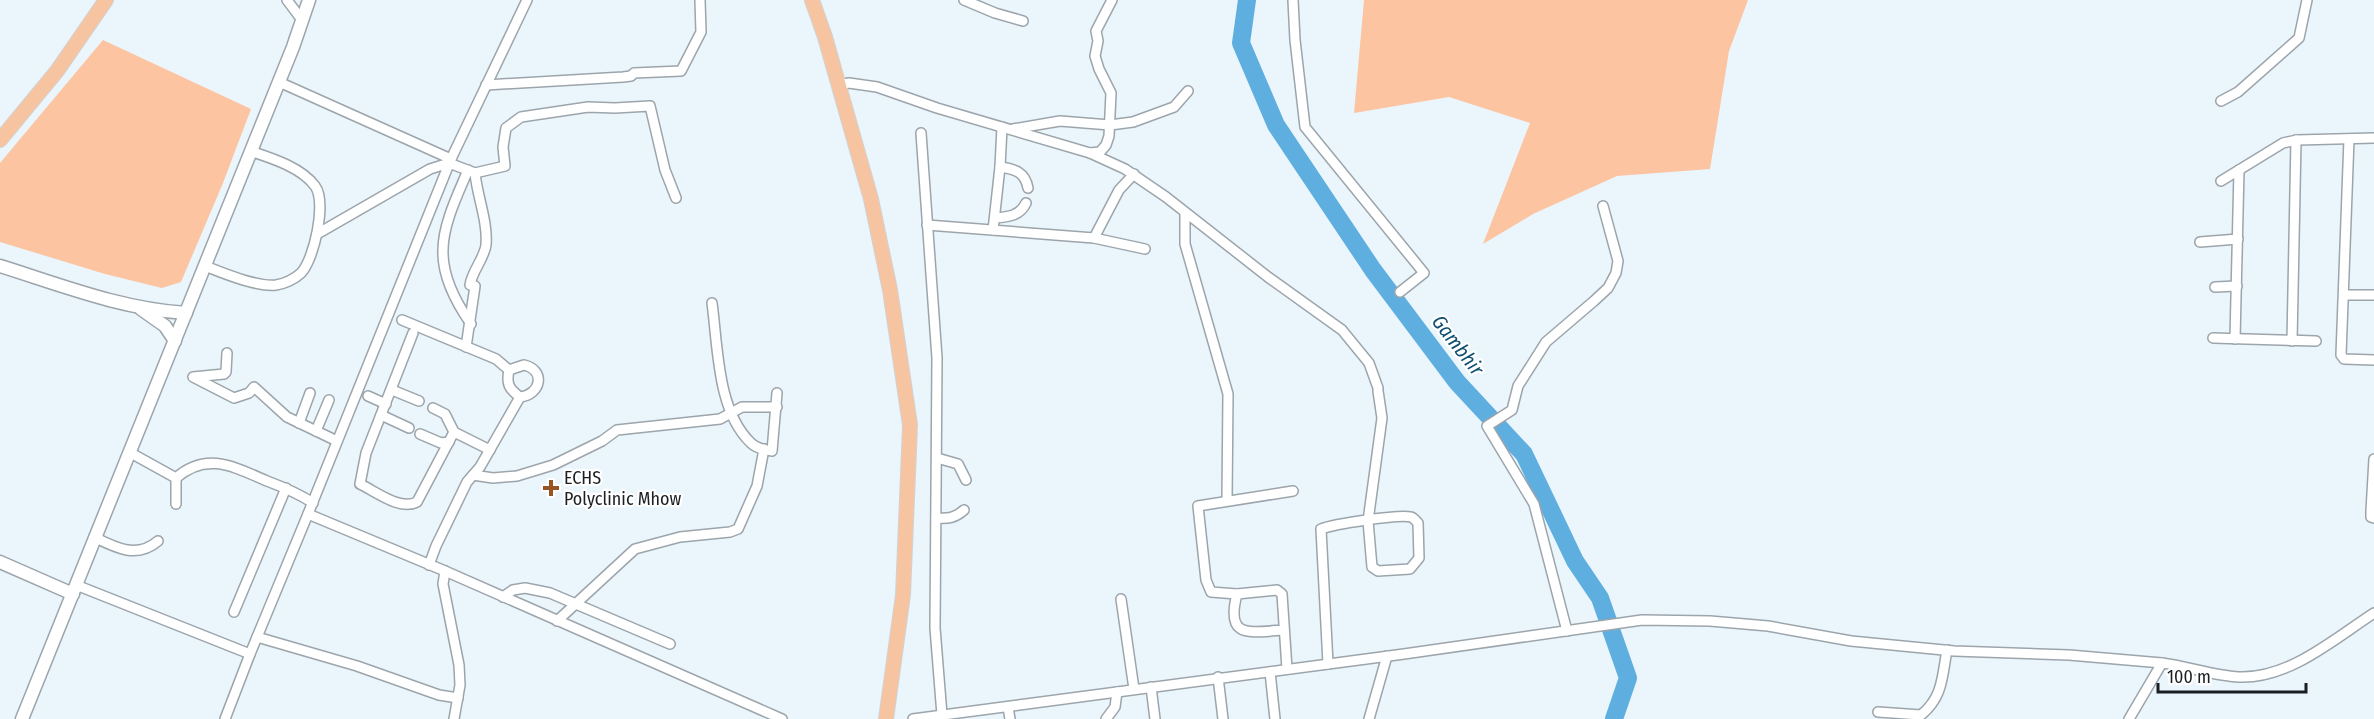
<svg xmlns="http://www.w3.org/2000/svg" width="2374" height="719" font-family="'Fira Sans Condensed',sans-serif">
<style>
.green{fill:#fcc4a1}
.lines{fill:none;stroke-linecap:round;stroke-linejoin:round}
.river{stroke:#5eafe0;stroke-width:18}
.street-casing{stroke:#9ca5ab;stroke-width:12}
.secondary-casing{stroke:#9ca5ab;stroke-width:15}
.primary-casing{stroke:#d2d2d3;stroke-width:16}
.street{stroke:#fff;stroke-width:9}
.secondary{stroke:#fff;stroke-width:12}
.primary{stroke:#f7c4a1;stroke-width:14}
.poi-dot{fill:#975523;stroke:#fff;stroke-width:2}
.labels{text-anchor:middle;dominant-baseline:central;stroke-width:4.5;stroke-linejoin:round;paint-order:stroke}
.poi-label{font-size:18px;fill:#1c1f21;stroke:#fff;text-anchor:start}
.water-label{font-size:20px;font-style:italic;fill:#0d4e6f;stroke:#fff}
</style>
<rect width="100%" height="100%" fill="#ebf5fc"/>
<g class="green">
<path d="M1364 0H1748L1729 51 1710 169 1617 176 1533 214 1483 244 1530 123 1449 97 1354 113Z"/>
<path d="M103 40 251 109 223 183 181 282 162 288 105 274 0 242V163Z"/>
</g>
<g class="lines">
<path class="river" d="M1247 0 1241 43 1276 125 1373 270 1457 382 1524 454 1575 561 1600 598 1628 678 1614 719"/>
<g class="street-casing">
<g id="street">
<path d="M287 0 302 20"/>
<path d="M964 0 995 13 1023 21"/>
<path d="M1293 0 1295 40 1305 127 1424 273 1400 292"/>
<path d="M279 82 451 159"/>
<path d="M486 85 623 77 631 76 634 73 681 71 701 32 700 0"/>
<path d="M838 85 849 83 877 87 937 108 1090 153 1125 169 1166 197 1268 277 1342 330 1369 363 1378 388"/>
<path d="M2221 101 2238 92 2299 38 2307 0"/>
<path d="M1013 129 1060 121 1110 125 1133 122 1174 107 1188 91"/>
<path d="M921 133 937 358 935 628 942 715"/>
<path d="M2349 139 2341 355 2344 359 2374 360"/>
<path d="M1090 153 1100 152 1106 145 1109 136 1111 93 1099 69 1095 56 1098 41 1096 31 1112 0"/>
<path d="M1000 167 1002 127"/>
<path d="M468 170C458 194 443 224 443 250 442 276 457 304 471 324"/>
<path d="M2221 181 2283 143 2297 140 2374 138"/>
<path d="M1185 213V244L1228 394 1227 500"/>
<path d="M995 218C1008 217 1020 216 1026 203"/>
<path d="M927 225 1094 238 1145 249"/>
<path d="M993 230 1000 167C1015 169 1025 172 1028 188"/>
<path d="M317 234 430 169 449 163 475 173 505 166 503 147 506 128 521 117 588 107 615 108 650 106 665 170 676 198"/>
<path d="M1094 238 1119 190 1134 174"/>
<path d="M2200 242 2238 239"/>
<path d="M205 266C223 273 256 287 276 285 284 284 295 279 301 273 314 260 327 202 315 186 301 167 271 158 250 151"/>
<path d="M470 285C472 271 484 259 486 245 488 221 477 196 475 173"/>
<path d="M2215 287 2237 286"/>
<path d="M2344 295H2374"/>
<path d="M712 303C718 347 717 411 751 443 756 448 765 450 772 451L777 393"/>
<path d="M402 320 496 359 509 370"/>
<path d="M413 333 366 453 360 484C375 491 400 511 417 502L454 432"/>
<path d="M2213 338 2316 341"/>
<path d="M2235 339 2239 170"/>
<path d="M2292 341 2296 140"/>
<path d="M466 347 475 286"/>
<path d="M227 353 226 372 224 374 193 377 234 398 249 393 254 387 287 417 337 441"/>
<path d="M524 365C546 370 541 395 520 397 509 389 506 384 509 370Z"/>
<path d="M392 390 419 401"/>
<path d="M368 396 386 404"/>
<path d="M433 408 445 414 454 432 490 450"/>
<path d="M381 415 409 428"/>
<path d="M299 423 310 393"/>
<path d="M316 431 329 400"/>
<path d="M420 434 441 443 449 442"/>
<path d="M129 452 176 478C207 451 234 467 267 481 283 487 298 493 313 503"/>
<path d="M937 458 958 464 966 480"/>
<path d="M2374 459 2371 511V517L2374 518"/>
<path d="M473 475 493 478 517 476 553 465 602 441 617 430 720 419 742 407H777"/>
<path d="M176 504V478"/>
<path d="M308 514 451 159 527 0"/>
<path d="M936 518C948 519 955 518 964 510"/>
<path d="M94 537C116 548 137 559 158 541"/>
<path d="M429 565 436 546 467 482 480 467 520 397"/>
<path d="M445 571 443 584 459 665 460 685 454 719"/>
<path d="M76 585 250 654 308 514 445 571 782 719"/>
<path d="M1237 594 1211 592 1206 580 1198 506 1293 491"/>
<path d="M503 597 513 590 525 588 550 593 670 644"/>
<path d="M1121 599 1134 689"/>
<path d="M234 612 286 488"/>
<path d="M557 621 635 549 680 537 730 532 738 529 757 486 764 449"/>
<path d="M1284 630C1250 632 1225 640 1237 594L1277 590 1282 594 1287 669"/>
<path d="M1567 631 1534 504 1487 426 1512 410 1518 386 1546 342 1594 301 1608 288 1616 273 1618 261 1603 206"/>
<path d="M257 637 357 666 439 695 458 698"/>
<path d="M2162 663C2187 666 2213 676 2239 677 2289 679 2334 639 2374 613"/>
<path d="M1328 664 1321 529C1334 524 1399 514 1411 517 1414 518 1416 521 1418 523L1419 558 1410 569 1378 571 1372 567 1368 521 1382 418 1378 391"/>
<path d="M1270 672 1275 719"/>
<path d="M1218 677 1223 719"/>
<path d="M1151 687 1155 719"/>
<path d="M1008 707 1010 719"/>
<path d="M1878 712 1921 715C1943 697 1942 677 1947 650"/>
<path d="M225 719 250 654"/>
<path d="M913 719 1404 654 1642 620 1710 621 1768 626 1851 641 1954 651 2069 655 2162 663 2129 719"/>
<path d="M1106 719 1115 707 1117 692"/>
<path d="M1369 719 1387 656"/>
</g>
</g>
<g class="secondary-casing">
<g id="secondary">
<path d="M0 266C61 285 121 309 186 313"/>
<path d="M141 309 165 326 175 341"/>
<path d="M0 562 73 594"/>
<path d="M22 719 293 47 309 0"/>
</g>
</g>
<g class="primary-casing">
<g id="primary">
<path d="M812 0 825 37 871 199 890 290 910 425 903 595 886 719"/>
<path d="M0 140 57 71 106 0"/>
</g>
</g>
<use href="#street" class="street"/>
<use href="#secondary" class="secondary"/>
<use href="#primary" class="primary"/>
</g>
<path class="poi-dot" d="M548 479h6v6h6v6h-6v6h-6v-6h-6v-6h6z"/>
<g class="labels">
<g class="poi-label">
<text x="564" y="478">ECHS<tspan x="564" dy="21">Polyclinic Mhow</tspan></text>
</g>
<g class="water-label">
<text transform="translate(1458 345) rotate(52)">Gambhir</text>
</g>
</g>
<path d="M2158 683v9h148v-9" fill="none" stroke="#1c1f21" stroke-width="3"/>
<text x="2167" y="683" font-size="18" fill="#1c1f21" stroke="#ffffff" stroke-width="4.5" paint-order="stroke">100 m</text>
</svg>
